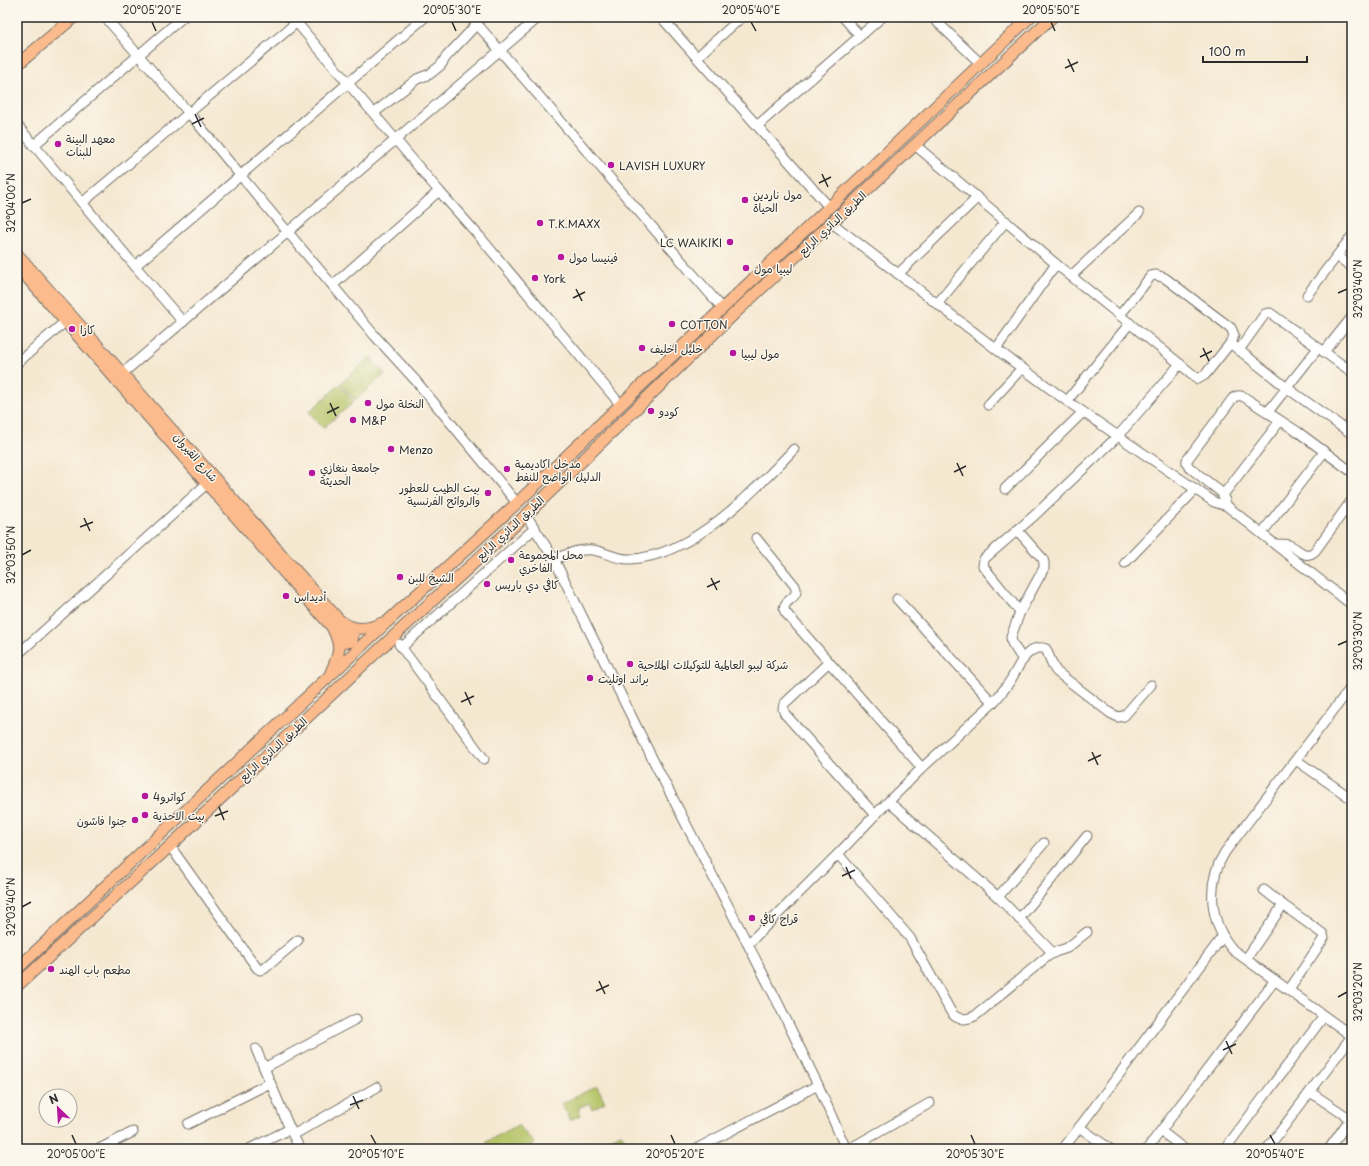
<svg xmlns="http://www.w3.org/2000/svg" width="1369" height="1166" font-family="'Playpen Sans','Playpen Sans Arabic',sans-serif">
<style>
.green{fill:#b5c467;stroke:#707849}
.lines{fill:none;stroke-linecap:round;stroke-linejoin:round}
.minor-casing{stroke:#726d65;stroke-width:11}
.major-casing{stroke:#726d65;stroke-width:13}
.minor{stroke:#fff;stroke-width:9}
.major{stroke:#fbbb8d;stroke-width:11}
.ticks{fill:none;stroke:#2b2b2b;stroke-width:1.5}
.poi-dot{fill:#b5179e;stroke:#fbf7ec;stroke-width:1.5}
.labels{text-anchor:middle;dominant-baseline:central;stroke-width:3;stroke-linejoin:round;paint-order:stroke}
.poi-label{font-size:11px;fill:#2b2b2b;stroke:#fbf7ec;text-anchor:start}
.street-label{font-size:11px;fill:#2b2b2b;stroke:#fbf7ec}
.neatline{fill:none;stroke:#2b2b2b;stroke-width:1.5}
.ticks-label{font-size:10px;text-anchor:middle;fill:#2b2b2b}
</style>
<rect width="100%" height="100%" fill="#fbf7ec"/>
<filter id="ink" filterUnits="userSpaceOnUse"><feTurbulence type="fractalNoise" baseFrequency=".025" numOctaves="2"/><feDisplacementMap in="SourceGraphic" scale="8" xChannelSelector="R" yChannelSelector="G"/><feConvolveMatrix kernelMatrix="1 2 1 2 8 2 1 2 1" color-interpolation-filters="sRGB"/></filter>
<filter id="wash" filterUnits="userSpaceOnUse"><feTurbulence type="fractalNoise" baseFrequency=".012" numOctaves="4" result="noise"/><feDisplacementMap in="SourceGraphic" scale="16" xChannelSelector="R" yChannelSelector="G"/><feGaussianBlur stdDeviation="0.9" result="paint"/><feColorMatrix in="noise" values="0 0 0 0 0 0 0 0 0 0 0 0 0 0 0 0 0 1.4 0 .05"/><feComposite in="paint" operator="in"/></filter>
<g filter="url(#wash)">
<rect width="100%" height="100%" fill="#f5e8d1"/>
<g class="green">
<path d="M370 357 385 374 355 400 340 384Z"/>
<path d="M339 385 354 402 323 428 309 412Z"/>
<path d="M597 1086 605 1102 592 1109 589 1103 578 1108 581 1115 569 1120 567 1112H566L561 1104Z"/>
<path d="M518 1125 535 1144 527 1149H490L486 1142Z"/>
<path d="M621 1133 629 1149H598L596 1145Z"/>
</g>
</g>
<g filter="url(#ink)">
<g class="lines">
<g class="minor-casing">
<g id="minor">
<path d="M105 17 189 113 240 175 375 336 416 381 517 503"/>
<path d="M292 17 439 191 333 285"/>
<path d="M471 17 723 309"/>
<path d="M661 17 829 207"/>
<path d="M843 17 860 36"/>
<path d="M932 17 981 64"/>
<path d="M697 57 742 17"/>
<path d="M374 113 417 79 430 74 441 65 446 57 477 24"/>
<path d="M17 125 135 266 183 322"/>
<path d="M758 125 882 17"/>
<path d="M915 145 1056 264 1180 364 1198 379 1205 375 1232 341 1234 335 1231 328 1165 278 1156 275 1151 276 1120 315"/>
<path d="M33 146 183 17"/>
<path d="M439 191 480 237 620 404"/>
<path d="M82 203 303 17"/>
<path d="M832 223 996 349 1067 401 1214 502 1227 506 1292 558 1352 605"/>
<path d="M1337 256 1352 267"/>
<path d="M135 266 425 17"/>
<path d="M898 274 977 198"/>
<path d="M1071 276 1139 213"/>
<path d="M1307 295 1352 236"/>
<path d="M937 304 1006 221"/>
<path d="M1230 343 1287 388 1352 434"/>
<path d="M996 349 1056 264"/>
<path d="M1239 350 1265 314 1270 313 1352 372"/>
<path d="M1324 352 1352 317"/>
<path d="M17 363 66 321"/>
<path d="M123 373 539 17"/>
<path d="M1067 401 1130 323"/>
<path d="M988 405 1022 368"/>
<path d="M1267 413 1318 348"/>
<path d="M1005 489 1083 412"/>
<path d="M1223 495 1280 421"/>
<path d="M1227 506 1222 493 1189 467 1187 464V460L1233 398C1237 395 1240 395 1244 397L1298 432 1352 472"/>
<path d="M526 515 554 559 649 752 777 1001 818 1085 846 1149"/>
<path d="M1017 530 1043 559 1044 563V568L1020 612"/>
<path d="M1262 533 1324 452"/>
<path d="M756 538 795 586C801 600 780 599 785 612L922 768"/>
<path d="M1275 544C1280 544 1284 544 1289 545 1299 549 1305 560 1315 551L1352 500"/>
<path d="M554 559C566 555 580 548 593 550 605 552 618 560 631 559 692 556 754 492 794 449"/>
<path d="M1125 563 1196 489"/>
<path d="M897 599 993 703"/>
<path d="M399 644 484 759"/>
<path d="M402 647 535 528"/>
<path d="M17 655 212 479"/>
<path d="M1023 660 1012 643 1011 637 1020 612 983 566 984 559 1035 515 1118 436 1180 364"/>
<path d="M829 662 784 704 783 709 785 714 875 815"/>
<path d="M1352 686 1225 852C1206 882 1209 923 1233 950L1352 1036"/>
<path d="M1296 760 1352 799"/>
<path d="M889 802 998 897 1053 953"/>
<path d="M170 846 257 968 260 970 264 969 298 940"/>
<path d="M838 854 910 938 951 1012C957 1021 966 1020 975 1016L1048 956 1055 952 1067 948 1087 932"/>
<path d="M1264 890 1283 905"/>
<path d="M998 897 1044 843"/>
<path d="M1019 919 1087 836"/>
<path d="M748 944 838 854 875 815 922 768 993 703C999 696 1005 689 1010 681 1018 669 1027 642 1046 649L1054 668 1057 672 1110 713 1118 717 1124 716 1151 685"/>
<path d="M1246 959 1283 905 1323 934 1324 938 1289 990"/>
<path d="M256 1049 290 1129 300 1149"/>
<path d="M264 1068 356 1019"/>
<path d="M1310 1092 1352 1120"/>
<path d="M188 1124 270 1083"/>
<path d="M1079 1127 1110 1149"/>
<path d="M1161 1131 1184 1149"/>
<path d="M293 1135 377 1087"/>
<path d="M99 1149 133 1132"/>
<path d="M249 1149 290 1129"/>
<path d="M696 1149 818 1085"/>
<path d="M849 1149 930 1103"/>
<path d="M1063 1149 1223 936"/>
<path d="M1147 1149 1275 980"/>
<path d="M1225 1149 1324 1016"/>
<path d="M1267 1149 1352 1036"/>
<path d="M1329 1149 1350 1119"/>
</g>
</g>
<g class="major-casing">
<g id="major">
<path d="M17 65 74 17"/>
<path d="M17 254 339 620C352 631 368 630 382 623"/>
<path d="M17 266 332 627C342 646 340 653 331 672"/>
<path d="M337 631 346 642 352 641 353 636 343 624"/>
<path d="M17 969 388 621 517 503 1030 17"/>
<path d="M17 986 170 846 382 647 526 515 736 312 1052 17"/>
</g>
</g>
<use href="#minor" class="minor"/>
<use href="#major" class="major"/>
</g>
</g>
<path class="ticks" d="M152 22 156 31M452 22 456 31M751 22 756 31M1051 22 1055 31M1068 59 1074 72M1065 68 1078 62M195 114 201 127M192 124 204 118M822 174 828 187M819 183 831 177M22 203 31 199M576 289 582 301M1338 293 1347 289M573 298 585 292M1203 348 1209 361M1200 357 1212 351M330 403 336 416M327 413 339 407M957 463 963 476M954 472 966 466M84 518 90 531M80 527 93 522M22 555 31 550M711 578 717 590M707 587 720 581M1338 645 1347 641M465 692 471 705M461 702 474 696M1092 752 1098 765M1088 761 1101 755M219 807 224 820M215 816 228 811M846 867 851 879M842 876 855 870M22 907 31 902M599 981 605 994M596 991 609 985M1338 997 1347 992M1226 1041 1232 1054M1223 1050 1236 1044M353 1096 359 1109M350 1105 363 1100M72 1135 76 1144M371 1135 376 1144M671 1135 675 1144M971 1135 975 1144M1270 1135 1275 1144"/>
<g class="poi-dot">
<circle cx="58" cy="144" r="4"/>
<circle cx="611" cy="165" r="4"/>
<circle cx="745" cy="200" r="4"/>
<circle cx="540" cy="223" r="4"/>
<circle cx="730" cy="242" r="4"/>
<circle cx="561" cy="257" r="4"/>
<circle cx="746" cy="268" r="4"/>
<circle cx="535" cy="278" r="4"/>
<circle cx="672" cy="324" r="4"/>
<circle cx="72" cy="329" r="4"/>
<circle cx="642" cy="348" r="4"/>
<circle cx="733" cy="353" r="4"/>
<circle cx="368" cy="403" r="4"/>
<circle cx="651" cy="411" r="4"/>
<circle cx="353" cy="420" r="4"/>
<circle cx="391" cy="449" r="4"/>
<circle cx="507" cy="469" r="4"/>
<circle cx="312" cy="473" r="4"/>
<circle cx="488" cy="493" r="4"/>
<circle cx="511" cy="560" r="4"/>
<circle cx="400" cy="577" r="4"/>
<circle cx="487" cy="584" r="4"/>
<circle cx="286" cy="596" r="4"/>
<circle cx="630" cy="664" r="4"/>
<circle cx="590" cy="678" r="4"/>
<circle cx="145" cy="796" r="4"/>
<circle cx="145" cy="815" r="4"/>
<circle cx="135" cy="820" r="4"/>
<circle cx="752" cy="918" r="4"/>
<circle cx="51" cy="969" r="4"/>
</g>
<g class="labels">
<g class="poi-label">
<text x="66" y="138">معهد البينة<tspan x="66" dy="13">للبنات</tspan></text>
<text x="619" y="165">LAVISH LUXURY</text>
<text x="753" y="194">مول ناردين<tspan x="753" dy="13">الحياة</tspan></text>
<text x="548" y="223">T.K.MAXX</text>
<text x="722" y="242" text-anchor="end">LC WAIKIKI</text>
<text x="569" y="257">فينيسا مول</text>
<text x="754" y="268">ليبيا مول</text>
<text x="543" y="278">York</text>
<text x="680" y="324">COTTON</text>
<text x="80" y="329">كازا</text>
<text x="650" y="348">خليل اخليف</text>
<text x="741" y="353">مول ليبيا</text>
<text x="376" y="403">النخلة مول</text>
<text x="659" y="411">كودو</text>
<text x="361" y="420">M&amp;P</text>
<text x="399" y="449">Menzo</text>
<text x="515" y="463">مدخل اكاديمية<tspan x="515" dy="13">الدليل الواضح للنفط</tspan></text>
<text x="320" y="467">جامعة بنغازي<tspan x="320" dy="13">الحديثة</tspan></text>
<text x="480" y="487" text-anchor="end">بيت الطيب للعطور<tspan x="480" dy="13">والروائح الفرنسية</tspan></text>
<text x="519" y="554">محل المجموعة<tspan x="519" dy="13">الفاخري</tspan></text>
<text x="408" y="577">الشيخ للبن</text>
<text x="495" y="584">كافي دي باريس</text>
<text x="294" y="596">أديداس</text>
<text x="638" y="664">شركة ليبو العالمية للتوكيلات الملاحية</text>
<text x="598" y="678">براند اوتليت</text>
<text x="153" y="796">كواترو4</text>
<text x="153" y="815">بيت الاحذية</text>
<text x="127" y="820" text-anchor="end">جنوا فاشون</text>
<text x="760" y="918">قراج كافي</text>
<text x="59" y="969">مطعم باب الهند</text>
</g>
<g class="street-label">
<text transform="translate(832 223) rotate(-43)">الطريق الدائري الرابع</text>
<text transform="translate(196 457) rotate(49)">شارع القيروان</text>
<text transform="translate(510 528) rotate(-43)">الطريق الدائري الرابع</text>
<text transform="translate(273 749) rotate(-43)">الطريق الدائري الرابع</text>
</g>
</g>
<rect width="1369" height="1166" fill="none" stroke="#fbf7ec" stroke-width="44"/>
<g transform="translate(58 1108) rotate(335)"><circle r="19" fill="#fbf7ec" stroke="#a8a59f"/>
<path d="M0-3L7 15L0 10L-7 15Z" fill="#b5179e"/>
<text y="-6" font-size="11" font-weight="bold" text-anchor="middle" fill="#2b2b2b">N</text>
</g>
<path d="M1203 56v6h104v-6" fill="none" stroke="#2b2b2b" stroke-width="2"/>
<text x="1209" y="56" font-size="12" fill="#2b2b2b" stroke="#fbf7ec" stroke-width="3" paint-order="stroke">100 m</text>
<rect x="22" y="22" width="1325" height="1122" class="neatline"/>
<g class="ticks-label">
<text x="152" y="14">20°05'20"E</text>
<text x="452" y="14">20°05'30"E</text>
<text x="751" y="14">20°05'40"E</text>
<text x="1051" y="14">20°05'50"E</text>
<text transform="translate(11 203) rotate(-90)" y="4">32°04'00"N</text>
<text transform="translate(1358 289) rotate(-90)" y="4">32°03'40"N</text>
<text transform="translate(11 555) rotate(-90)" y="4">32°03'50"N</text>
<text transform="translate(1358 641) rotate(-90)" y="4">32°03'30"N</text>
<text transform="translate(11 907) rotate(-90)" y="4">32°03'40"N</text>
<text transform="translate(1358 992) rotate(-90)" y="4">32°03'20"N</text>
<text x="76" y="1158">20°05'00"E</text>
<text x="376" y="1158">20°05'10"E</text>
<text x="675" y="1158">20°05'20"E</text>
<text x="975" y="1158">20°05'30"E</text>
<text x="1275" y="1158">20°05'40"E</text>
</g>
</svg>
